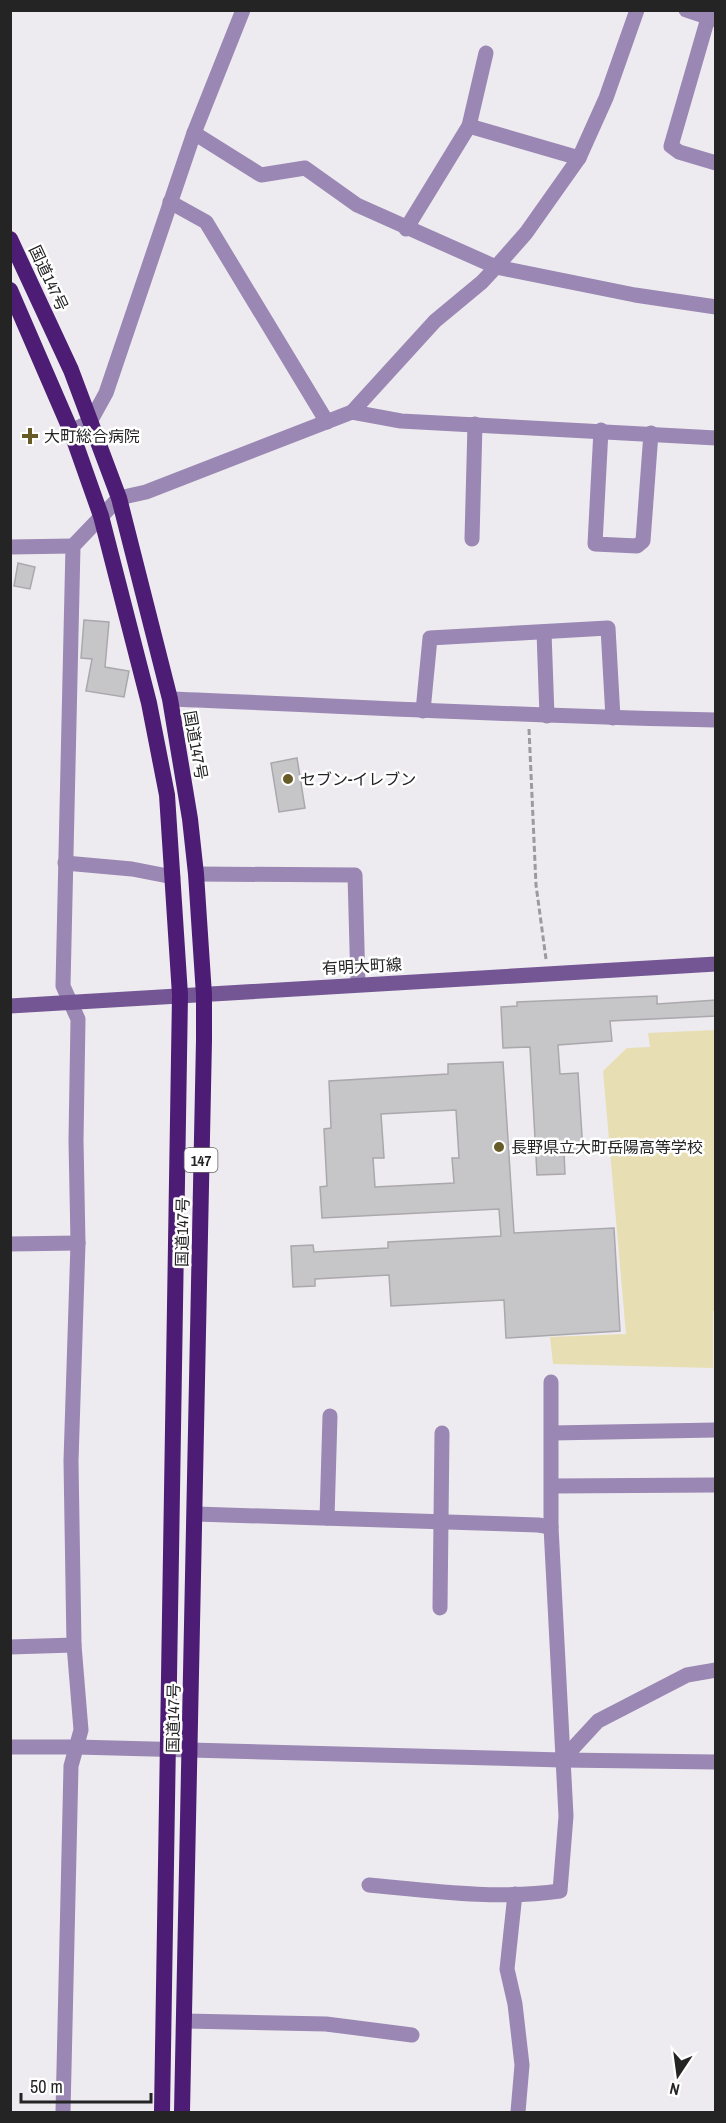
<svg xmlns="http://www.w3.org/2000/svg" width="726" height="2123" font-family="'Archivo Narrow','Noto Sans JP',sans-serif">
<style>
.green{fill:#e7deb3}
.building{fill:#c6c5c8;stroke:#aaa8ac;stroke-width:1.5;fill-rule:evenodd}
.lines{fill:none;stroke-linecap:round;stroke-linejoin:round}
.path{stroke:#9b9a9d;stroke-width:3;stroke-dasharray:6 3;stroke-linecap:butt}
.minor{stroke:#9a87b3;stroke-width:15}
.tertiary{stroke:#9a87b3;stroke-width:15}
.secondary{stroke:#745695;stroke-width:15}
.trunk{stroke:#4d1c75;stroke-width:16}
.poi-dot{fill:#675b28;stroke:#fff;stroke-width:2}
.labels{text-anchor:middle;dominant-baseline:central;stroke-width:5;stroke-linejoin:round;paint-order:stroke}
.shield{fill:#fff;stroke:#666;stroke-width:1.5}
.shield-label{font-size:15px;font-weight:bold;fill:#242425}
.street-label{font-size:16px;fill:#242425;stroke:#fff}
.poi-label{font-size:16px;fill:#242425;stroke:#fff;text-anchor:start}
</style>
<rect width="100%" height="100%" fill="#edebef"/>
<path class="green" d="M715 1030 716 1311H713V1368L553 1364 550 1337 626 1334 603 1071 627 1048 650 1047 648 1033Z"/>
<g class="building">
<path d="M18 563 35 567 30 589 14 586Z"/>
<path d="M84 620 109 622 105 667 129 671 124 697 86 691 92 659 81 658Z"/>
<path d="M297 758 305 808 279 812 271 763Z"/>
<path d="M657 996V1004L716 1000V1016L610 1021 612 1041 558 1045 560 1074 578 1073 583 1152 564 1153 565 1174 537 1175 530 1047 503 1048 501 1007 517 1006V1002Z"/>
<path d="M503 1062 514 1233 614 1228 620 1331 506 1338 504 1300 391 1306 389 1275 315 1279V1286L293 1287 291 1246 313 1245 314 1252 388 1248V1242L501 1236 499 1209 322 1218 320 1187 327 1186 324 1129 331 1128 329 1081 448 1074V1064ZM456 1110 459 1158H452L454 1183 375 1187 373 1158H384L381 1114Z"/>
</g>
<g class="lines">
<path class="path" d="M529 729 536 885 546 959"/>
<g class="minor">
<path d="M708 18 671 146 679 152 716 163"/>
<path d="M469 126 486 53"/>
<path d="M194 133 261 175 305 168 357 205 496 267 635 295 716 307"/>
<path d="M170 202 206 222 327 422"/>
<path d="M406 229 469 126 579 158"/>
<path d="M352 412 401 421 716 438"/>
<path d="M601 430 595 544 637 546 643 541 651 433"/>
<path d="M71 431 90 422 106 393 194 133 243 10"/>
<path d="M472 539 475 424"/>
<path d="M10 547 73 546"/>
<path d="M544 632 547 716"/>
<path d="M170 699C352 706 533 717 716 720"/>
<path d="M423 711 430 638 608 628 613 718"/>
<path d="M65 863 132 869 173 877"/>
<path d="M196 874 355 875 358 984"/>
<path d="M10 1244 78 1243"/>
<path d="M552 1433 716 1430"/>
<path d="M552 1486 716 1485"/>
<path d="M196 1514 538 1525 551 1527"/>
<path d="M327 1518 330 1416"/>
<path d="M440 1608 442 1433"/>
<path d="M10 1647 74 1645"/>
<path d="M10 1747H76L562 1760 716 1762"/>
<path d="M562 1760 598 1721 687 1675 716 1670"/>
<path d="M369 1885C432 1891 497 1900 560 1891L566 1816 551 1527V1382"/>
<path d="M515 1894 507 1969 515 2004 522 2065 518 2112"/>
<path d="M185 2021 326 2024 412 2035"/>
<path d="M63 2112 71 1766 81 1730 74 1645 71 1461 78 1243 76 1140 78 1019 63 986 73 546 119 498 146 492 352 412 435 321 482 282 496 267 526 233 579 158 606 98 637 10"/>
</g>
<path class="tertiary" d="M686 10 716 20"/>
<path class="secondary" d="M10 1006 716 964"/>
<g class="trunk">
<path d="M10 239 71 370 119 498 170 699 190 819 196 874 204 995V1040L182 2112"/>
<path d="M10 290 71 431 101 516 149 703 167 795 180 995 162 2112"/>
</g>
</g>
<g class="poi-dot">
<path d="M27 427h6v6h6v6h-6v6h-6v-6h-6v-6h6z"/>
<circle cx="288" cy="779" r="6"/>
<circle cx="499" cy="1147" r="6"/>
</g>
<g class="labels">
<rect class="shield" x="184.5" y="1148" width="33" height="24" rx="4.5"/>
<g class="shield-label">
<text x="201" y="1160">147</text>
</g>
<g class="street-label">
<text transform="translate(49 278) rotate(65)">国道147号</text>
<text transform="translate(196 745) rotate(80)">国道147号</text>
<text transform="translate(362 966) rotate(-3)">有明大町線</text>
<text transform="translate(182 1232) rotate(-89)">国道147号</text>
<text transform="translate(173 1718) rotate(-89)">国道147号</text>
</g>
<g class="poi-label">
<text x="44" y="436">大町総合病院</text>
<text x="300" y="779">セブン-イレブン</text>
<text x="511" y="1147">長野県立大町岳陽高等学校</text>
</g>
</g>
<rect width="726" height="2123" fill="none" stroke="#242425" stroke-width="24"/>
<g transform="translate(678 2075) rotate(193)" stroke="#ffffff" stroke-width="4.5" paint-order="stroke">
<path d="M0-4.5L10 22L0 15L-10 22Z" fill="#242425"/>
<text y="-9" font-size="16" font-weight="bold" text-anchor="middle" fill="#242425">N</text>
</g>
<path d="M21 2093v9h130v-9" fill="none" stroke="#242425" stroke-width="3"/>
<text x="30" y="2093" font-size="18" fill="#242425" stroke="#ffffff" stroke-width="4.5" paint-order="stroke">50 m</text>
</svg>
